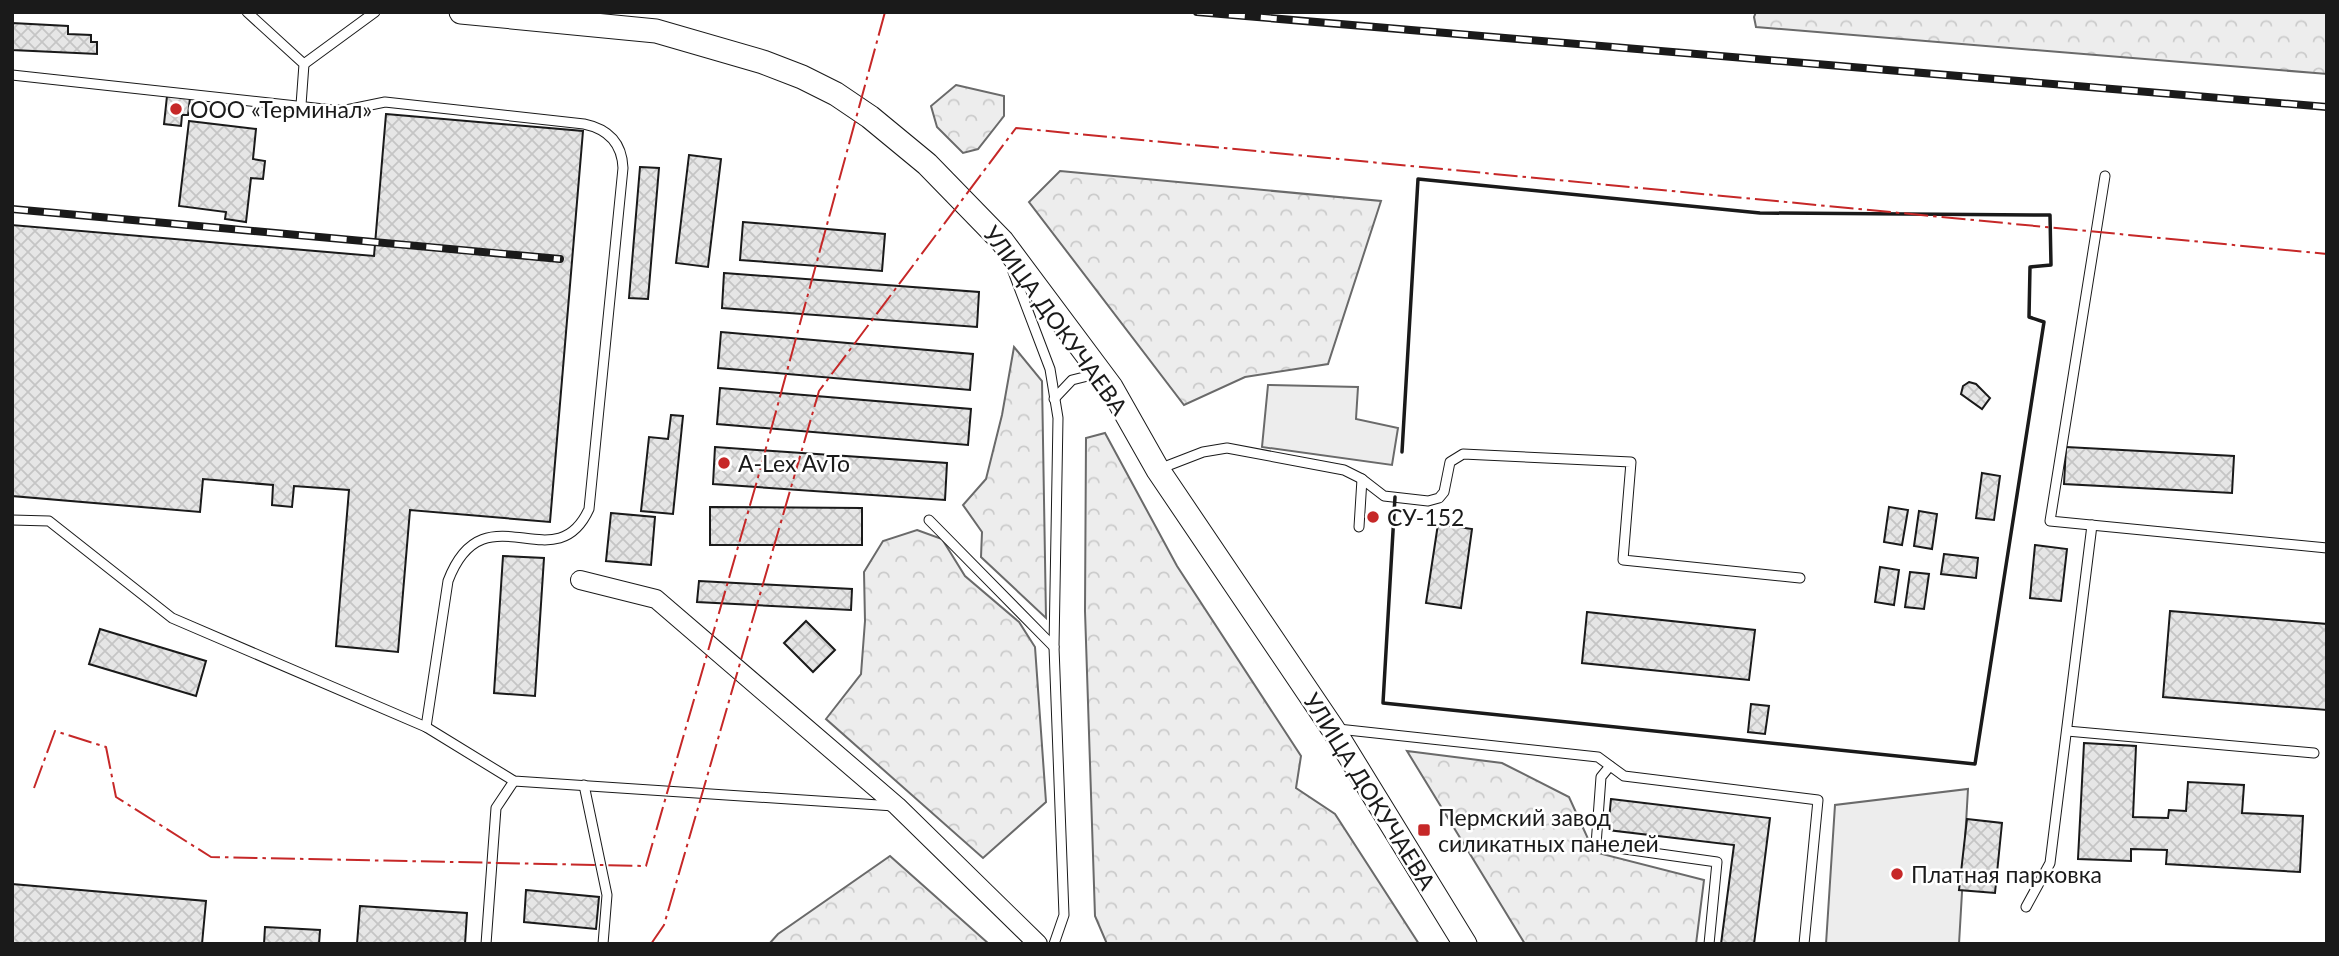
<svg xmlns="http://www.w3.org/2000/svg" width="2339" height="956" font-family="Lato,sans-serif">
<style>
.forest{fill:url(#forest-crowns);stroke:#6a6a6a;stroke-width:2}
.built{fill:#ededed;stroke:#6a6a6a;stroke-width:2}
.building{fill:url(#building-cross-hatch);stroke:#1a1a1a;stroke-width:2}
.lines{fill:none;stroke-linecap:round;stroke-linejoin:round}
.lane-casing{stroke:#1a1a1a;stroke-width:11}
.street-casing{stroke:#1a1a1a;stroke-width:20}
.secondary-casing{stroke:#1a1a1a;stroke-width:25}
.lane{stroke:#fff;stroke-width:9}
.street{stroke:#fff;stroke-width:18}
.secondary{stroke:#fff;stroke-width:23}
.rail-casing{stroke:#1a1a1a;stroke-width:8}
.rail{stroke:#fff;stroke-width:5;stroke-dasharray:16;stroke-linecap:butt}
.wall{stroke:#1a1a1a;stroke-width:3.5}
.power{stroke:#c62828;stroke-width:2;stroke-dasharray:24 5 3.5 5;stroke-linecap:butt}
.poi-dot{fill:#c62828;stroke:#fff;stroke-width:2.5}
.labels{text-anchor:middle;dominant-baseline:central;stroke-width:5;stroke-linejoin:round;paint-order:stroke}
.poi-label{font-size:23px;fill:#1a1a1a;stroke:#fff;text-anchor:start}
.street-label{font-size:23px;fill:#1a1a1a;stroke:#fff}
</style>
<defs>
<pattern id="forest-crowns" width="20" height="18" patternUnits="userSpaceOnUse" patternTransform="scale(1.75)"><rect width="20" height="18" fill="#ededed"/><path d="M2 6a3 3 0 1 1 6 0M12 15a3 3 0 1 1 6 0" fill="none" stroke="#cbcbcb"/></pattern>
<pattern id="building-cross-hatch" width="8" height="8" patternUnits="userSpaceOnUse" patternTransform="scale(1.75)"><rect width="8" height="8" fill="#e6e6e6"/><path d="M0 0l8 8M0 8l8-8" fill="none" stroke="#c5c5c5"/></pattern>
</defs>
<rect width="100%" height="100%" fill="#fff"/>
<g class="forest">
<path d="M1756 12H2327V74L1756 27 1754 17Z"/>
<path d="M956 85 1004 96V116L978 149 963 153 937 127 931 106Z"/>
<path d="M1060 171 1381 201 1328 364 1245 377 1184 405 1029 202Z"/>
<path d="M1014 347 1042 381 1046 618 981 557 982 532 963 505 986 479 1002 415Z"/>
<path d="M1105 433 1177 566 1301 756 1296 788 1335 814 1419 944H1107L1095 916 1085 611 1086 438Z"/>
<path d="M917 530 942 539 965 576 1019 622 1035 647 1046 802 983 858 826 719 861 674 865 621 864 572 883 541Z"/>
<path d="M1407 751 1502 763 1569 797 1594 852 1704 880 1696 944H1525Z"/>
<path d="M890 856 989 944H769L778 934Z"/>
</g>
<g class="built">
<path d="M1268 385 1358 387 1356 419 1398 428 1392 465 1262 447Z"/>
<path d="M1968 789 1959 944H1826L1835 805Z"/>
</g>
<g class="building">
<path d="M12 23 68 26V34L91 35V42H97V54L12 50Z"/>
<path d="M167 96 190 98 188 115H182L181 126 164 124Z"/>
<path d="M386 114 583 131 550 522 410 510 398 652 336 646 349 490 294 486 292 507 272 505 273 485 203 479 200 512 12 496V225L374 256Z"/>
<path d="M189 121 256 129 253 159 265 161 263 179 251 178 246 222 225 219 226 212 179 206Z"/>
<path d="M689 155 721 159 708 267 676 263Z"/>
<path d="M640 167 659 168 648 299 629 298Z"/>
<path d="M743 222 885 234 882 271 740 260Z"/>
<path d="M724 273 979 292 977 327 722 308Z"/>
<path d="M721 332 973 354 970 390 718 368Z"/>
<path d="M1969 382 1976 384 1990 398 1982 409 1961 394 1963 386Z"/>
<path d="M720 388 971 409 968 445 717 424Z"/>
<path d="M671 415 683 416 673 514 641 511 649 437 668 439Z"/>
<path d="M715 447 947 463 945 500 713 484Z"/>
<path d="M2066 447 2234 456 2232 493 2064 484Z"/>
<path d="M1982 473 2000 476 1994 520 1976 518Z"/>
<path d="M710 507 862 508V545H710Z"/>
<path d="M1889 507 1908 510 1902 545 1884 542Z"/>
<path d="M1919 511 1937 514 1932 549 1914 546Z"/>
<path d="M611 513 655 517 651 565 606 561Z"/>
<path d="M1438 524 1472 529 1461 608 1426 603Z"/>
<path d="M2035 545 2067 549 2061 601 2030 598Z"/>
<path d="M1944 554 1978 558 1976 578 1941 574Z"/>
<path d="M503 556 544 558 535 696 494 693Z"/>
<path d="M1880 567 1899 570 1894 605 1875 602Z"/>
<path d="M1910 572 1929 574 1924 609 1905 607Z"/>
<path d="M699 581 852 589 851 610 697 602Z"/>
<path d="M2170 611 2327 624V710L2163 697Z"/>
<path d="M1587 612 1755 630 1749 680 1582 663Z"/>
<path d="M806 621 835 650 813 672 784 643Z"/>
<path d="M100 629 206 661 196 696 89 664Z"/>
<path d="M1751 704 1769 706 1765 734 1748 732Z"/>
<path d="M2084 743 2136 746 2133 817 2168 818 2169 810 2186 811 2188 782 2244 785 2242 813 2303 816 2300 872 2166 864 2167 850 2131 849V861L2078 859Z"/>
<path d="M1611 799 1770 818 1754 944H1721L1734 845 1608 830Z"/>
<path d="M1967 819 2002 823 1995 893 1959 890Z"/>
<path d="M12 884 206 901 202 944H12Z"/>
<path d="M526 890 599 897 596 929 524 922Z"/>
<path d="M360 906 467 913 465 944H357Z"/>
<path d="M265 927 320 930 319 944H264Z"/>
</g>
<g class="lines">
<g class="lane-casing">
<g id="lane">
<path d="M247 12 304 64 301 105"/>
<path d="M304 64 375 12"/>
<path d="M12 75 333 110H346L385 102 584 124C608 129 622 143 623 168L589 509C555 584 484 486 448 581L426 727"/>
<path d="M2105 176 2050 521 2327 548"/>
<path d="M1012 269 1050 369 1058 418 1054 647 1064 915 1054 944"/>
<path d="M1054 399 1072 380 1100 373"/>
<path d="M1159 469 1203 452 1227 448 1344 470 1362 479 1384 496 1428 501 1439 498 1444 492 1450 462 1463 454 1631 462 1623 560 1800 578"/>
<path d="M12 520 49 521 172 618 426 727 514 781 894 806"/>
<path d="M929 520 1054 647"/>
<path d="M1359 527 1362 479"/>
<path d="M1338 729 1598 757 1624 776 1818 800 1804 944"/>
<path d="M2067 731 2314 753"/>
<path d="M1610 766 1601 777 1596 845 1717 862 1709 944"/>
<path d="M584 785 607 895 603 944"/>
<path d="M2026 907 2050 863 2092 525"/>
<path d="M486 944 496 808 514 781"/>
</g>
</g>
<g class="street-casing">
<path id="street" d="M580 580 656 599 897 806 1038 944"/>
</g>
<g class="secondary-casing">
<path id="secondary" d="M461 12 656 31 763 62 802 77 836 94 870 117 927 164 1002 241 1111 387 1158 470 1333 729 1465 944"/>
</g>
<use href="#lane" class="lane"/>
<use href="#street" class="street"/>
<use href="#secondary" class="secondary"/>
<g class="rail-casing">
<g id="rail">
<path d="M1197 12 2327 107"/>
<path d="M12 209 560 259"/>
</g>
</g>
<use href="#rail" class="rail"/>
<path class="wall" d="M1395 497 1383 703 1975 764 2044 322 2029 317 2030 267 2051 265 2050 215 1760 213 1418 179 1402 452"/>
<g class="power">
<path d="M34 788 55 731 106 747 116 797 211 857 646 866 757 481 885 12"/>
<path d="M651 944 664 925 819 391 1016 128 2327 254"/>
</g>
</g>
<g class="poi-dot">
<circle cx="176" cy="109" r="7"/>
<circle cx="724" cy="463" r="7"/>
<circle cx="1373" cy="517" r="7"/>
<rect x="1417" y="823" width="14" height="14" rx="3.5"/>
<circle cx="1897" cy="874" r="7"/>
</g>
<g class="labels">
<g class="poi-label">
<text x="190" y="109">ООО «Терминал»</text>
<text x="738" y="463">A-Lex AvTo</text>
<text x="1387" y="517">СУ-152</text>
<text x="1438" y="817">Пермский завод<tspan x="1438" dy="26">силикатных панелей</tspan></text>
<text x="1911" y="874">Платная парковка</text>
</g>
<g class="street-label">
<text transform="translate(1056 320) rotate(54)">УЛИЦА ДОКУЧАЕВА</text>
<text transform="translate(1370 791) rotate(58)">УЛИЦА ДОКУЧАЕВА</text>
</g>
</g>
<rect width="2339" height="956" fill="none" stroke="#1a1a1a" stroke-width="28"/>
</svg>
